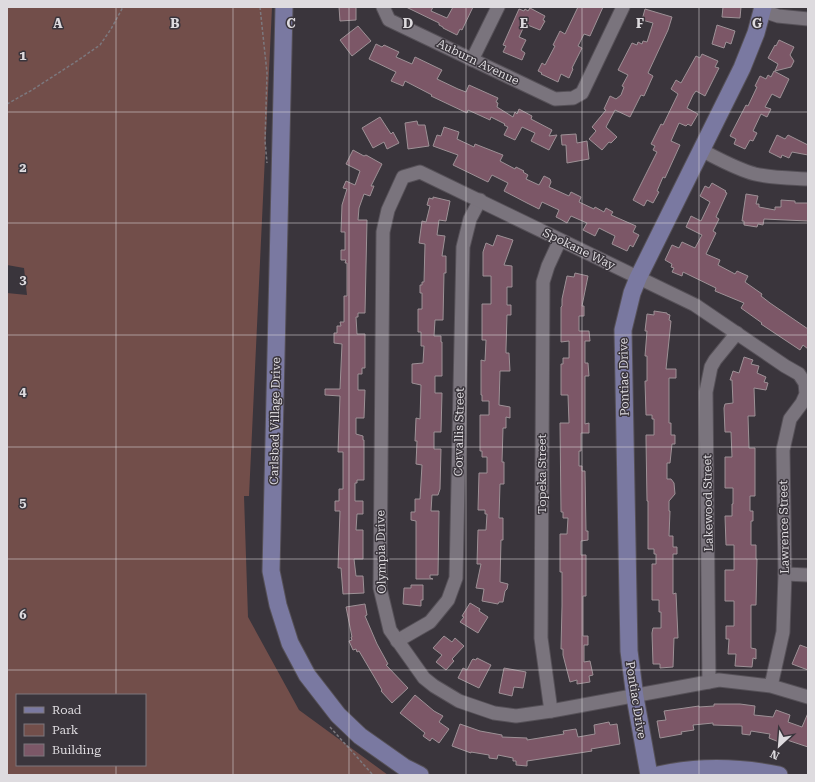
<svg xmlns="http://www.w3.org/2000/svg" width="815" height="782" font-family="'Roboto Serif',serif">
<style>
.green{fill:#724e4a;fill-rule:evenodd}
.building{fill:#7c5767;stroke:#9d9196}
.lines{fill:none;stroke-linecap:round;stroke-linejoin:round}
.minor-casing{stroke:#565158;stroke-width:15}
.major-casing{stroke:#565158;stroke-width:19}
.path{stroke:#7c787e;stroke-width:1.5;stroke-dasharray:3 2;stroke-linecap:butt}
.minor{stroke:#7a747d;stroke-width:13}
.major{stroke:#7a79a1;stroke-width:17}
.grid{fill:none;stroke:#dedbdf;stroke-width:1;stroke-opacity:0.55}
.labels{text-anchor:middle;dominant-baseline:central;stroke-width:3;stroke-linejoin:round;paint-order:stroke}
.street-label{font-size:12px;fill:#dedbdf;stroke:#3a353c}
.grid-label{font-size:13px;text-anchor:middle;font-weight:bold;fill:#dedbdf;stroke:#3a353c;stroke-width:3;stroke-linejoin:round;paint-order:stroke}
</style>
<rect width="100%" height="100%" fill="#3a353c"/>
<path class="green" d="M7 7H272L249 496H244L248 617 299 710 388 775H7V293L27 295 24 268 7 265ZM17 695H145V765H17Z"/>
<g class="building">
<path d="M339 7H356V20L340 21Z"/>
<path d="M406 7H433L431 11 447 18 453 7H473L462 30 460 29 457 35 443 28V27L439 25V23Z"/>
<path d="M578 7H603L590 36 584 34 578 46 582 48 572 68 573 69 569 78 561 74 558 82 541 74 542 73 538 71 542 63 545 65 555 46 553 45 560 31 565 34Z"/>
<path d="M723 7H741L740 18 722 17Z"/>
<path d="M530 8 545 16 543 20 545 21 540 30 525 24 519 37 526 40 521 50 525 53 522 60 503 52 506 46 503 45 519 9 524 11 525 9 528 11Z"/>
<path d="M645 9 672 17 668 30 648 73 653 76 644 96 641 95 630 117 615 110 606 127 617 137 611 143 609 142 602 150 589 139 596 131 592 127 606 110 604 109 610 96 616 99 621 95 624 87 622 86 628 75 618 70 632 43 637 45 638 42 642 44 643 41 647 42 653 23 642 20Z"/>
<path d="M717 25 735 31 731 44 726 42 724 48 712 44Z"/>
<path d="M358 26 371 41 352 56 340 40Z"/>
<path d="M779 40 794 47 790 55 794 61 791 67 775 71 778 64 768 58 775 45 776 46Z"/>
<path d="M376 44 382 47 384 45 399 52 396 57 412 64 415 57 442 70 437 79 458 89 466 92 469 85 498 98 496 102 498 103 497 107 513 117 515 112 517 114 519 109 532 116 531 119 552 130 549 136 557 135 549 150 531 141 535 133 522 127 515 140 504 135 508 127 504 125 505 124 491 117 490 120 468 110 467 113 431 96 432 95 405 81 403 86 391 81 396 72 369 59Z"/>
<path d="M702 54 718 61 715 67 719 68 705 96 696 91 693 95 687 108 698 114 691 126 688 124 686 126 679 123 671 141 680 145 665 178 663 177 657 191 659 192 653 203 647 200 644 206 633 200 657 152 653 150 655 146 651 144 661 124 663 125 678 94 671 89 676 80 681 83 696 56 700 58Z"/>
<path d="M774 71 789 79 780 98 772 94 765 107 771 109 767 117 761 114 753 131 757 133 753 141 750 140 745 149 734 144 736 139 730 136 746 105 748 106 757 87 755 86 760 76 766 79 768 75 771 77Z"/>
<path d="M380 117 391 134 393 132 399 143 387 149 384 142 373 148 362 128Z"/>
<path d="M417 121 418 125H425L429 146 408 149 405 123Z"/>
<path d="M444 127 459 132 457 139 474 147 475 144 503 155 500 161 515 169 516 167 524 171 523 172 528 175 526 179 539 185 544 176 550 179 551 182 549 187 569 196 571 192 581 197 579 202 594 209 595 207 604 212 606 208 613 212 611 215 636 226 633 232 639 235 633 247 630 245 627 251 612 244 615 236 599 228 595 236 583 230 587 223 571 216 567 223 560 219 556 217 559 210 542 202 539 209 527 203 504 191 508 183 492 175 488 182 453 165 458 155 433 146 437 135 441 136Z"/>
<path d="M576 134 577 143 587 141 589 159 567 163 566 145H562L561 135Z"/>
<path d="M777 135 785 139 788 135 808 145V155L792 152 789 158 782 155 781 158 769 152Z"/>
<path d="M353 150 364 156 366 155 382 164 371 186H374L370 196 364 194 359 208 358 220H367L365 313H358V317H356L357 334H365V368H362V374H358V390H365L364 418H356V434L363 436V440H364V480H357V483H355V501H363V514H357L356 530H363V559H354L356 576H363L364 593 343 594 341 568H338L340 511H335V501H339V489H343V452H338L340 396 325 395V389H340L342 344 334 343V333H337V326H341L340 322H344V296H347V263H345L346 260H341V250H345V232H341L342 205 347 189 343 188 346 181 355 185 360 171 346 164Z"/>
<path d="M712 183 726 191 725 192 727 193 716 217 719 219 713 231 716 233 706 254 720 260 718 265 735 274 737 271 748 276 745 282 762 294 761 296 770 303 808 329V349L803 345 800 350 761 324 762 323 741 308 744 303 715 291 716 288 683 272 682 276 672 272 674 268 671 267 672 264 665 260 672 245 679 248 682 242 695 248 702 235 686 227 691 216 701 221 710 202 700 196 705 186 709 188Z"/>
<path d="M746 194 758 196 756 204H759V207L775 210V207H781V200L795 201V203H808V221L764 219 763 225 758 224 757 227 744 225V221H742Z"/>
<path d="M433 197 450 201 446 221 439 220 437 235 445 236 442 256H446V273H444L443 320H435L434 336H441V342H442V376H435V393H442L441 432H434V449H441L440 489 438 495H432L431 511H439L438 575H430V578L433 579H416V521L411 520V512H415V499H420L422 465 416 464 417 441H415L416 418 420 419 421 385 412 383V364L423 363 424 346H421V332H418V309H422V293H420V285H422V282H424L425 244 419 243 422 221 426 222 430 206 427 205 429 198 433 199Z"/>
<path d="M497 235 513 240 504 265 512 266V287H507V305H511V315H507L506 349V353H509L510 371H500L499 405 510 407V418L506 417V428H503L502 462H504V484H500L499 518H503V540H501L500 582 508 584 507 589 505 591 503 602H499L498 604 482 601 484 589 476 588 481 564H477L478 530H486L487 514H485V510H478L479 473H487V457H482V451H480V415H489V401H482V395H481V360L485 361 486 340H482V304H491V276H483V252L486 243 493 246Z"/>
<path d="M575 273 588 276 582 306H584V316H579V331H589L590 341H585V363H588L589 376H585V424L589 423V433H581V451H579V466H582V471H585L586 531H588V540L581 541V555H586V596H583V636H588V645H584V662L590 661 593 675 589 676 590 682 577 684V680L570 682 563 655V649H561L562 606V572H560V534H567L568 518H563V512H561L560 423H569L568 395H561V364H563V358H569V341L561 342V307L562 306V299L567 276 574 277Z"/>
<path d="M654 311 667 313V314L670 315 669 320 671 321 666 369H676V378H669V423H671V435H675V444H672L670 463H667V479H671L674 483 675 494 669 501V511H670L669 536H673V547H677V554H673V594L676 593 678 638H674L673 667 660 668V664H653L652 633 653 628H661V612H659V600H652V564H656V554H654V549H648V501H647L646 439V435H654V419H652V415H646L645 381H647V356H645L647 331H645L647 314 654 315Z"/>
<path d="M744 357 753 360 751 364 759 366 757 373 766 377 764 382 768 383 766 390 754 388 755 416H748L749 448H755V496H750V511H753V521H751V545H756V559H757L756 605H751V648L756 649V659L753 658 752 667 735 666 736 654H728L729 639H726V626H734V601H725V570H734V545H726L725 516H732V504H733V488H725V457H732L731 432H725L724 408 725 404 733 403 732 380H730L733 371 739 373Z"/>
<path d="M411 585H423V600H421V606L403 604 404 588H411Z"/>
<path d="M470 603 480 609 479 611 488 617 478 633 460 622 464 617 462 616Z"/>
<path d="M365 604 367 615 365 616 377 644 388 664 386 665 408 688 392 703 381 691 382 690 359 651 357 652 356 649 353 650 349 641 352 640 351 637H352L346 607Z"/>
<path d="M444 636 452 642 455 638 464 646 452 659 454 661 446 670 436 662 442 655 433 648Z"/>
<path d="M800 645 808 648V670L792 664Z"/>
<path d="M477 658 491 665 479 688 458 678 463 668 467 670 472 660 473 659 476 660Z"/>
<path d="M504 668 526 672 523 688 514 687 512 696 499 693Z"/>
<path d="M415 695 434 711 443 716 439 722 449 729 439 743 432 738 430 741 423 736 425 733 400 713Z"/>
<path d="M714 704H740L755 706 754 715 773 717 776 710 790 715 788 722 802 727 808 713V747L781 738 779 742 769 738 770 734 751 731 750 735 742 734V726L713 725V723L693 725 694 730 681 732 682 734 660 738 657 721 666 720 664 711 699 706V707L714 706Z"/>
<path d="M609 722 610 725 617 724 620 744 591 749 592 751 527 761V766L516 765V761H513V758L498 755 497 759 489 758V755L471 752V753L452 746 460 724 480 731 502 735V737L527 738V740L564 734 563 731 576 729 578 737 595 734 594 725Z"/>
</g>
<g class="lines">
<g class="minor-casing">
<g id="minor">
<path d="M383 7 389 20 555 99 573 98 582 93 623 7"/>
<path d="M763 11 778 16 808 19"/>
<path d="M472 60 498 7"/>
<path d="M701 150C719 159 736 169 755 174 772 178 791 178 808 179"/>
<path d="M785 574 808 575"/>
<path d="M397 641 430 622 448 600 456 578 463 247 470 219 480 200"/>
<path d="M709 682 706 392 711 367 715 360 737 333"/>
<path d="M771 686 783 632 785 574 783 450 790 419 802 403 806 394 805 383 799 374 785 366 695 305 420 172 403 177 388 210 383 232 380 588 390 630 424 678 434 686 459 701 494 713 516 716 551 711 719 680 771 686 808 697"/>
<path d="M551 711 541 638 543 282 548 266 560 240"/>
</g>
</g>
<g class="major-casing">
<g id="major">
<path d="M284 7 271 571 278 605 290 643 307 675 338 715 360 736 404 767 420 775"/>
<path d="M649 775 635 697 629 651 623 330 632 293 638 278 742 68 756 33 763 7"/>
<path d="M658 775C698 766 739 767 779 775"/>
</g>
</g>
<g class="path">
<path d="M260 7 267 73 265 141 267 163"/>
<path d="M7 104 32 90 77 61 100 45 111 29 123 7"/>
<path d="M330 727 373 775"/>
</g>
<use href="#minor" class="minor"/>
<use href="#major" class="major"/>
</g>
<path class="grid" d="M116 7V695M233 7V775M349 7V775M466 7V775M582 7V775M699 7V775M7 112H808M7 223H808M7 335H808M7 447H808M7 559H808M7 670H808M116 765V775"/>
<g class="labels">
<g class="street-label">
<text transform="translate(478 62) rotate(26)">Auburn Avenue</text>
<text transform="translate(579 249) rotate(26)">Spokane Way</text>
<text transform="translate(624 377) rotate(-91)">Pontiac Drive</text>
<text transform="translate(275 421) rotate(-89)">Carlsbad Village Drive</text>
<text transform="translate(459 432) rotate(-89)">Corvallis Street</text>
<text transform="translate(542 474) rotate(-90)">Topeka Street</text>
<text transform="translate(708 503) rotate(-91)">Lakewood Street</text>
<text transform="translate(784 527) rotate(-91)">Lawrence Street</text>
<text transform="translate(381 552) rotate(-91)">Olympia Drive</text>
<text transform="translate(636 700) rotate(81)">Pontiac Drive</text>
</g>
</g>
<g class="grid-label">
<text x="58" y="28">A</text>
<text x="175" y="28">B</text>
<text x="291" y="28">C</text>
<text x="408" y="28">D</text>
<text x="524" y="28">E</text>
<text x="640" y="28">F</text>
<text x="757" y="28">G</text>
<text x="23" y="60">1</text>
<text x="23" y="172">2</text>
<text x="23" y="284">3</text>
<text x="23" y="396">4</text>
<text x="23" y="507">5</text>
<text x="23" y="619">6</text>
</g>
<rect width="815" height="782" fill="none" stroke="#dedbdf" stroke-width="16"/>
<rect x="16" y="694" width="130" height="72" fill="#3a353c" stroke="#7c777d"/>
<rect x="24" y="707" width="20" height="6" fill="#7a79a1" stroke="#7c777d"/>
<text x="52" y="714" font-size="12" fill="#dedbdf">Road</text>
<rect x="24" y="724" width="20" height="12" fill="#724e4a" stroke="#7c777d"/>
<text x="52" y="734" font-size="12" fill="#dedbdf">Park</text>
<rect x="24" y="744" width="20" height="12" fill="#7c5767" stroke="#7c777d"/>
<text x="52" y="754" font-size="12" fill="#dedbdf">Building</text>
<g transform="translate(779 746) rotate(206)" stroke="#3a353c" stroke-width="3" paint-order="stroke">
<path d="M0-3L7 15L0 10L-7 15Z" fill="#dedbdf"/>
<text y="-6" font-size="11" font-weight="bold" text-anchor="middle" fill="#dedbdf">N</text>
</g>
</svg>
